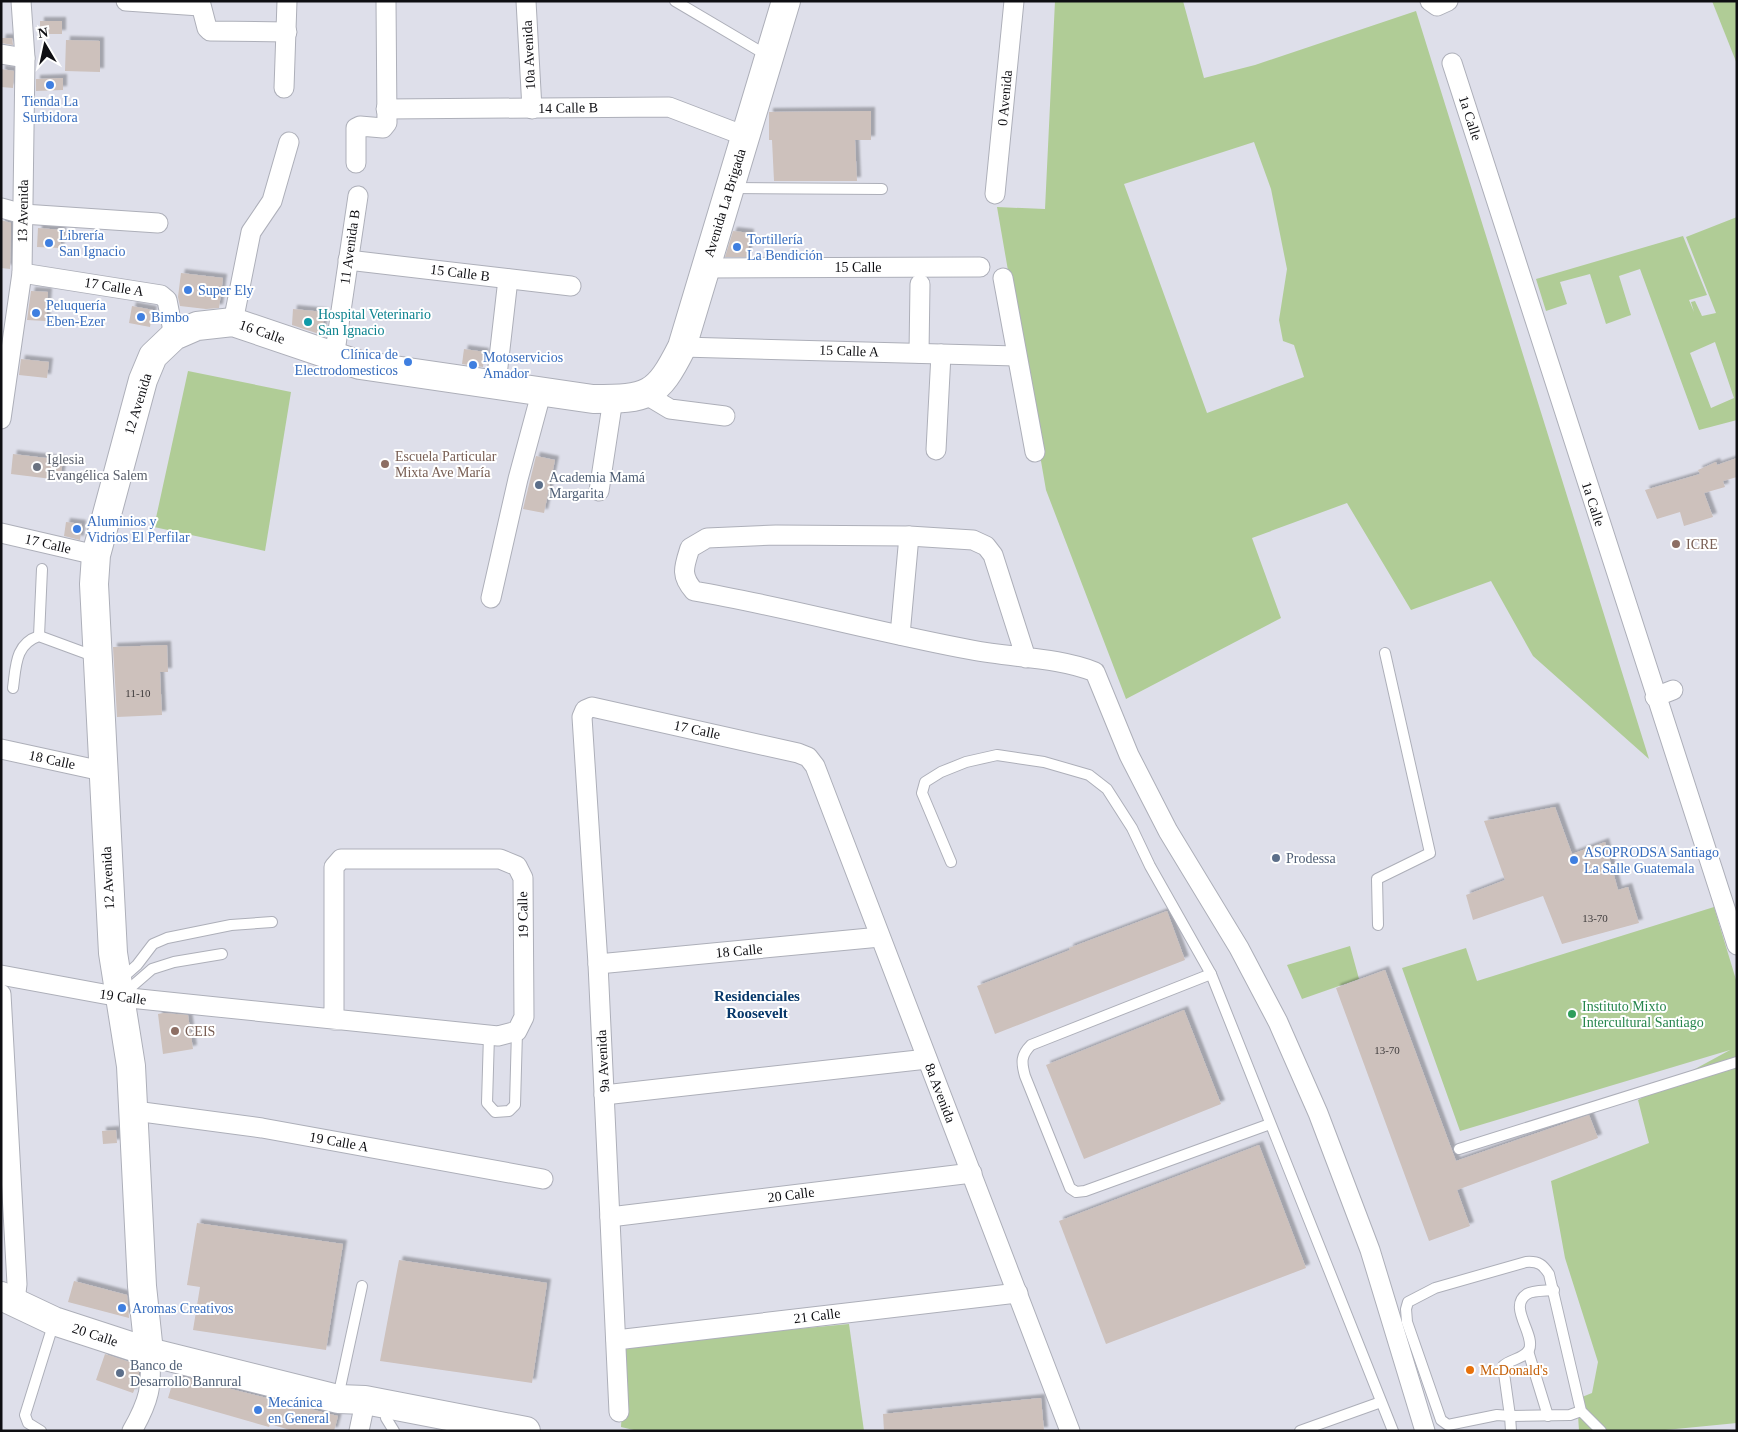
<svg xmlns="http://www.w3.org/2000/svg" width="1738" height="1432" font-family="'Times New Roman',serif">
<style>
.green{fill:#b0cc96;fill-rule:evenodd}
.building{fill:#cdc1bc;filter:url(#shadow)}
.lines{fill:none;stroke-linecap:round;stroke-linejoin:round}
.lane-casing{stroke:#adafb9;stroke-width:12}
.street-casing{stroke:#adafb9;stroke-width:21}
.secondary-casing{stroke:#adafb9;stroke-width:30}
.lane{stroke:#fff;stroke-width:10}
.street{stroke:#fff;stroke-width:19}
.secondary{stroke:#fff;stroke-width:28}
.shop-dot{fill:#3f7fe0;stroke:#fff;stroke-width:2}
.culture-dot{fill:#0f9aa8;stroke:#fff;stroke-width:2}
.education-dot{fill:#8d6e63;stroke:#fff;stroke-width:2}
.worship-dot{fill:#6b7280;stroke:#fff;stroke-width:2}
.service-dot{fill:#5c6f8a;stroke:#fff;stroke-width:2}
.leisure-dot{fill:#2e9e5b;stroke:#fff;stroke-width:2}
.food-dot{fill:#e8710a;stroke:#fff;stroke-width:2}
.labels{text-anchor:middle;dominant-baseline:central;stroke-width:4;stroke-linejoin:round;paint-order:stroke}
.number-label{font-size:11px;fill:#3e3b3c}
.street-label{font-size:14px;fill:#0e0e12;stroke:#fff}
.shop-label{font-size:14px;fill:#366cbe;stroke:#fff;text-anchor:start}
.culture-label{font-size:14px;fill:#0d838f;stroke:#fff;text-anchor:start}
.education-label{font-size:14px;fill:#785e54;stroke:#fff;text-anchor:start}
.worship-label{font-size:14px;fill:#5b616d;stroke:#fff;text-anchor:start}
.service-label{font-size:14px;fill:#4e5e75;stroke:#fff;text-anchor:start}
.leisure-label{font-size:14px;fill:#27864d;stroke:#fff;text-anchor:start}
.food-label{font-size:14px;fill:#c56008;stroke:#fff;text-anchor:start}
.neighbourhood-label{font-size:15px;font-weight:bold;fill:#07386a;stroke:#fff}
</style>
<defs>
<filter id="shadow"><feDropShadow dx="4" dy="-4" stdDeviation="1" flood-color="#0004"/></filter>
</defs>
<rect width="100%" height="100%" fill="#dedfea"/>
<g class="green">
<path d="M1055 1H1183L1204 78 1255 65 1416 11 1649 759 1533 656 1491 581 1411 610 1347 503 1252 538 1281 618 1126 699 1046 490 997 207 1045 209ZM1254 142 1271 189 1287 269 1279 320 1283 341 1294 345 1304 377 1207 413 1124 184Z"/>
<path d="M1712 1H1737V64Z"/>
<path d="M1737 217V420L1699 430 1640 269 1619 276 1631 315 1606 324 1590 274 1560 282 1567 304 1546 311 1536 279 1683 236 1707 295 1689 300 1694 312 1691 302 1695 301 1702 316 1716 313 1686 237ZM1715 342 1734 398 1711 408 1690 353Z"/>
<path d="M188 371 291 392 265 551 154 527Z"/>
<path d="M1714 907 1737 983V1423L1655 1431H1579L1577 1399 1592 1393 1598 1362 1565 1258 1551 1181 1649 1143 1638 1100 1730 1050 1460 1131 1402 968 1466 948 1477 981Z"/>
<path d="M1350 946 1359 979 1302 999 1287 965Z"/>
<path d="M849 1324 864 1431H638L621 1427 626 1345Z"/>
</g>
<g class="building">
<rect x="40" y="21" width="22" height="13"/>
<path d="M2 38H12L13 45 1 43Z"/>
<path d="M66 40 100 41V72L65 71Z"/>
<path d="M1 69 14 71 13 88 1 87Z"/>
<path d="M63 78V90L36 91V79Z"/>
<path d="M871 111V140H855L857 181H774L772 140H769V112Z"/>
<path d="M1 220 11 223 10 269 1 268Z"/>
<path d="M38 228 62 230 60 248 37 247Z"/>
<path d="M733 231 750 233 747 257H725Z"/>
<path d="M181 273 223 278 219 308 206 309 180 306 178 297Z"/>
<path d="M31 291 48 292 46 321 27 320Z"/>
<path d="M132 306 153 310 150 327 129 323Z"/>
<path d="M293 309 324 312 322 335 292 325Z"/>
<path d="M464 349 485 352 483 367 462 364Z"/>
<path d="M21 359 49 362 47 378 19 375Z"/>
<path d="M13 454 63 460 60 480 11 474Z"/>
<path d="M536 456 555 460 544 513 523 509Z"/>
<path d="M1737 458V477L1723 481 1725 487 1704 493 1713 517 1684 526 1680 512 1657 519 1645 490 1700 474 1698 470 1716 462 1717 465Z"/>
<path d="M66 522 82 524 80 540 64 536Z"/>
<path d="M167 645 168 672H160L162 715 117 717 113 647Z"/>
<path d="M1555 807 1572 854 1605 842 1618 890 1628 887 1639 923 1562 944 1543 896 1473 920 1466 895 1505 880 1484 821Z"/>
<path d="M1167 911 1185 960 995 1034 977 986 1070 950 1069 948Z"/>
<path d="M1385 970 1456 1161 1589 1115 1598 1138 1457 1190 1470 1226 1429 1241 1336 988Z"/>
<path d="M1184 1010 1221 1104 1084 1159 1046 1065Z"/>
<path d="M163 1013 188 1015 193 1049 163 1054 158 1014Z"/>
<path d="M116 1130 117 1143 103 1144 102 1131Z"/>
<path d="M1259 1145 1306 1268 1106 1344 1059 1221Z"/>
<path d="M197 1223 343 1244 326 1350 193 1330 200 1287 187 1285Z"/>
<path d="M399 1260 547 1283 532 1383 380 1361Z"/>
<path d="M74 1281 127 1295 129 1318 68 1302Z"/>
<path d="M105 1354 139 1365V1378L133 1393 96 1380Z"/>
<path d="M175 1375 338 1416 334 1431H293L270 1424 269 1427 168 1398Z"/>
<path d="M1041 1398 1044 1431H884L883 1414Z"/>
</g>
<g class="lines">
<g class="lane-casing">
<g id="lane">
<path d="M675 1 768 56"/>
<path d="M731 188 882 189"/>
<path d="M39 636 42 569"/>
<path d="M13 688C16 666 15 644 39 636L96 657"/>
<path d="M951 862 922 793 925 782 941 772 966 762 997 755 1044 762 1089 775 1107 789 1132 828 1150 866 1211 974 1393 1431"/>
<path d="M1378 925 1377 879 1430 853 1385 653"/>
<path d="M1211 974 1031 1045C1021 1055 1021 1062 1025 1076L1070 1188 1076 1192 1085 1191 1270 1124"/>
<path d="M120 980 137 965 153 944 167 938 231 925 272 922"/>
<path d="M122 995 152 969 174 962 222 954"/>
<path d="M489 1035 487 1103 495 1112 509 1111 515 1105 517 1031"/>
<path d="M1459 1149 1737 1062"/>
<path d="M1554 1290C1547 1291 1533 1290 1527 1294 1507 1307 1536 1334 1529 1350 1524 1359 1510 1359 1503 1366L1510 1416 1570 1415 1581 1411"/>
<path d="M1528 1351 1548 1416"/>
<path d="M338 1397 362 1286"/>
<path d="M386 1418 394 1431"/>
<path d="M41 1431 28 1423 25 1415 54 1322"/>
<path d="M1300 1431 1381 1402"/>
<path d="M1511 1431 1510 1416 1497 1415 1448 1425 1441 1420 1407 1322 1406 1309 1408 1302 1435 1288 1526 1262C1539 1261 1543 1265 1549 1274L1581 1411 1601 1431"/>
</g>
</g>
<g class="street-casing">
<g id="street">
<path d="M126 1 200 6"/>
<path d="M200 1 207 28 210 31 287 32"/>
<path d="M526 1 532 109"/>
<path d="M1430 1 1437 6 1448 1"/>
<path d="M1 54 25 58"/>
<path d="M1452 63 1737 945"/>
<path d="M284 88 287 1"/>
<path d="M386 109 669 107 745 136"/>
<path d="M356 163V128L360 126 383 128 387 123 386 1"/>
<path d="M995 194 1014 1"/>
<path d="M1 208 23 214 158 223"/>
<path d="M348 260 571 286"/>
<path d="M706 268 980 267"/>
<path d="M22 273 161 295 167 300 174 336"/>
<path d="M1003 278 1035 452"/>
<path d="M233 322 251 232 272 201 289 142"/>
<path d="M682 347 1016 356"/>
<path d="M919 353 920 284"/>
<path d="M334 358 358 196"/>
<path d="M496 384 508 279"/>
<path d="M645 394 670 409 725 416"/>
<path d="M1 419 22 273 25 58 21 1"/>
<path d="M936 450 941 354"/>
<path d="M599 491 613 399"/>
<path d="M1 533 96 555"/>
<path d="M491 598 518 479 542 390"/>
<path d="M900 635 909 536"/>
<path d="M1026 658 993 555 986 546 973 540 909 536 776 535 707 538 690 548C684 567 680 575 694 591 787 607 879 633 972 650 1013 658 1057 657 1095 672L1129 755 1168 831 1239 948 1278 1022 1318 1113 1370 1250 1425 1431"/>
<path d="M1655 697 1673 690"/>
<path d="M1 749 102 771"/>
<path d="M598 964 880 937"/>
<path d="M1 975 120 997 498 1036 517 1031 524 1017 523 878 517 866 500 859H341L334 867V1020"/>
<path d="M1 994 17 1284 15 1302"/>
<path d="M604 1095 927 1059"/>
<path d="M135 1111 262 1128 543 1179"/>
<path d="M610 1217 972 1173"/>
<path d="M616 1340 1018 1293"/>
<path d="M619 1412 598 964 582 717 585 710 592 707 798 753 808 757 815 766 1070 1431"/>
<path d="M132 1431C149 1401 153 1386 149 1352"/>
<path d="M359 1431 363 1412"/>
</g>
</g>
<g class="secondary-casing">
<g id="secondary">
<path d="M1 1296 54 1321 149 1352 338 1399 365 1400 526 1431"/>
<path d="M149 1352 142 1286 131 1066 113 953 94 584 96 555 143 380 153 356 174 336 197 326 233 322 360 365 593 399C648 399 657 397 682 347L786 1"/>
</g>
</g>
<use href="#lane" class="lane"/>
<use href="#street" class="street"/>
<use href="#secondary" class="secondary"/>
</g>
<g class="shop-dot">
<circle cx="50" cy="85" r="5"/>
<circle cx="49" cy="243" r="5"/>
<circle cx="737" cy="247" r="5"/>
<circle cx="188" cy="290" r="5"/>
<circle cx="36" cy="313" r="5"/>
<circle cx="141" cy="317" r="5"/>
<circle cx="408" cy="362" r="5"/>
<circle cx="473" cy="365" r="5"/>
<circle cx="77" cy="529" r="5"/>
<circle cx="1574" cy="860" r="5"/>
<circle cx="122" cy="1308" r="5"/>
<circle cx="258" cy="1410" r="5"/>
</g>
<circle class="culture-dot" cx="308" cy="322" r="5"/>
<g class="education-dot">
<circle cx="385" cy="464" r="5"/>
<circle cx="1676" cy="544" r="5"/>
<circle cx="175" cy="1031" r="5"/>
</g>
<circle class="worship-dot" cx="37" cy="467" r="5"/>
<g class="service-dot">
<circle cx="539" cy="485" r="5"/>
<circle cx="1276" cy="858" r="5"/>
<circle cx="120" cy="1373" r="5"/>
</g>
<circle class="leisure-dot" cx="1572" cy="1014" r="5"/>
<circle class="food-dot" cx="1470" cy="1370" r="5"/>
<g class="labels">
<g class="number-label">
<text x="138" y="693">11-10</text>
<text x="1595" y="918">13-70</text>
<text x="1387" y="1050">13-70</text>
</g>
<g class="street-label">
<text transform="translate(529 55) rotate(-93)">10a Avenida</text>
<text transform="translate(1005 98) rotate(-85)">0 Avenida</text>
<text transform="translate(568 108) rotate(-1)">14 Calle B</text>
<text transform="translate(1470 118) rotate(72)">1a Calle</text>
<text transform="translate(725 203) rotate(-73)">Avenida La Brigada</text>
<text transform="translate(23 211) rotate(-89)">13 Avenida</text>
<text transform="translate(350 247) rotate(-82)">11 Avenida B</text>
<text x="858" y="267">15 Calle</text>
<text transform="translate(460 273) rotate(7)">15 Calle B</text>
<text transform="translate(114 287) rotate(9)">17 Calle A</text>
<text transform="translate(262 332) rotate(19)">16 Calle</text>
<text transform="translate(849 351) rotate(2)">15 Calle A</text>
<text transform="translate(138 404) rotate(-73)">12 Avenida</text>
<text transform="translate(1593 504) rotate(72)">1a Calle</text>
<text transform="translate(48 544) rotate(13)">17 Calle</text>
<text transform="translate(697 730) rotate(12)">17 Calle</text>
<text transform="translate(52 760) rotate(12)">18 Calle</text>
<text transform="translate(108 878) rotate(-93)">12 Avenida</text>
<text transform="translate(523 915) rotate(-91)">19 Calle</text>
<text transform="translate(739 951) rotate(-5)">18 Calle</text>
<text transform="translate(123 997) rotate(8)">19 Calle</text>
<text transform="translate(603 1061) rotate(-93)">9a Avenida</text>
<text transform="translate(940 1093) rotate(69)">8a Avenida</text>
<text transform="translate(339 1142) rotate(10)">19 Calle A</text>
<text transform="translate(791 1195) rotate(-7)">20 Calle</text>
<text transform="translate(817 1316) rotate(-7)">21 Calle</text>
<text transform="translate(95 1335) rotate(18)">20 Calle</text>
</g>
<g class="shop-label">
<text x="50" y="101" text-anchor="middle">Tienda La<tspan x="50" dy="16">Surbidora</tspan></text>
<text x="59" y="235">Librería<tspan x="59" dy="16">San Ignacio</tspan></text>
<text x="747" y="239">Tortillería<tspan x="747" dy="16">La Bendición</tspan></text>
<text x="198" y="290">Super Ely</text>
<text x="46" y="305">Peluquería<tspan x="46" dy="16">Eben-Ezer</tspan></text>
<text x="151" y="317">Bimbo</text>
<text x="398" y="354" text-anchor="end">Clínica de<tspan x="398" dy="16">Electrodomesticos</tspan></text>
<text x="483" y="357">Motoservicios<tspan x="483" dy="16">Amador</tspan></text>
<text x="87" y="521">Aluminios y<tspan x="87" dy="16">Vidrios El Perfilar</tspan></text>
<text x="1584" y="852">ASOPRODSA Santiago<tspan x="1584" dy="16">La Salle Guatemala</tspan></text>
<text x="132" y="1308">Aromas Creativos</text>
<text x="268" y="1402">Mecánica<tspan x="268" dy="16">en General</tspan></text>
</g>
<g class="culture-label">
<text x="318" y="314">Hospital Veterinario<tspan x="318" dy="16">San Ignacio</tspan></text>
</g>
<g class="education-label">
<text x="395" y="456">Escuela Particular<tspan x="395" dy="16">Mixta Ave María</tspan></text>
<text x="1686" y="544">ICRE</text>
<text x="185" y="1031">CEIS</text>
</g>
<g class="worship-label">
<text x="47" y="459">Iglesia<tspan x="47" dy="16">Evangélica Salem</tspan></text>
</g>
<g class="service-label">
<text x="549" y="477">Academia Mamá<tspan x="549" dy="16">Margarita</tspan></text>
<text x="1286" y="858">Prodessa</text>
<text x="130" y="1365">Banco de<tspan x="130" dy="16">Desarrollo Banrural</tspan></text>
</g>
<g class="leisure-label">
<text x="1582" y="1006">Instituto Mixto<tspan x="1582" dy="16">Intercultural Santiago</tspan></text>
</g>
<g class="food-label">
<text x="1480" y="1370">McDonald's</text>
</g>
<g class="neighbourhood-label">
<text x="757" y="996">Residenciales<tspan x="757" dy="17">Roosevelt</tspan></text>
</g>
</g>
<rect width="1738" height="1432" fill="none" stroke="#0e0e12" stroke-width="5"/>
<g transform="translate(45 45) rotate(351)" stroke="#ffffff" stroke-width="4" paint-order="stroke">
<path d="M0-4L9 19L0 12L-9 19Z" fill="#0e0e12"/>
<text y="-8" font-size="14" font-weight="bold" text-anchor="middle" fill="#0e0e12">N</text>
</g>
</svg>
